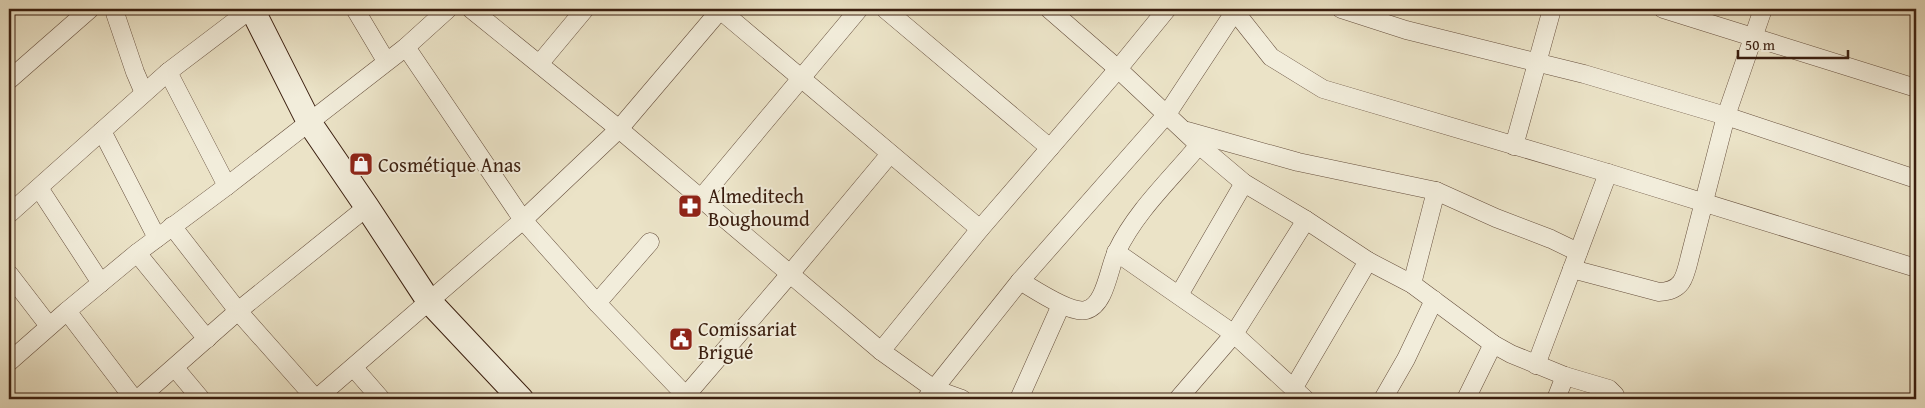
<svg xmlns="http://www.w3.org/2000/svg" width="1925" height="408" font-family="'Gentium Book Plus',serif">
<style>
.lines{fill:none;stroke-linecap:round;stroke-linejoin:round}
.street-casing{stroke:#664f3d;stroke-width:19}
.secondary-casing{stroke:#3a1e0f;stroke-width:26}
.street{stroke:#f2eddb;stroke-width:18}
.secondary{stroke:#f2eddb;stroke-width:24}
.labels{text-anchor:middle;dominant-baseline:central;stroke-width:4;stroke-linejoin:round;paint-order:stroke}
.poi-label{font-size:20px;fill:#3a1e0f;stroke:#f2eddb;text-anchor:start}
</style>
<rect width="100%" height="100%" fill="#ebe3c7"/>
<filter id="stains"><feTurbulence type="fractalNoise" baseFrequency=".004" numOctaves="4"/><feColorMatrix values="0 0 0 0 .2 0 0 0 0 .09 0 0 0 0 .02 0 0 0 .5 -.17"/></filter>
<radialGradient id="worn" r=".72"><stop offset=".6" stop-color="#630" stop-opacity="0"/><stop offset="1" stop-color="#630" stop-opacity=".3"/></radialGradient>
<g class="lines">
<g class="street-casing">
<g id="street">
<path d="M355 9 386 61"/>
<path d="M471 9 619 129 881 351 934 389 962 399"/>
<path d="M719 9 980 229"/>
<path d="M885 9 1050 148"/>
<path d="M1049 9 1118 69 1199 145 1244 183 1306 220 1368 261 1412 284 1493 344 1511 354 1565 376 1609 389 1615 395 1616 399"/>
<path d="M1233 9 1271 57 1323 89 1608 173 1916 268"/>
<path d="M1341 9 1406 30 1584 74 1726 116 1916 179"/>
<path d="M1663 9 1916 88"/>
<path d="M115 13 135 72 144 93"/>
<path d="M406 47 523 220 597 303 689 399"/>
<path d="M540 63 585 9"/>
<path d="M168 72 227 186"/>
<path d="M9 80 90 9"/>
<path d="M102 131 157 238"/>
<path d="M1187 131 1298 162 1436 191 1496 218 1551 239 1578 252"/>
<path d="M1514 146 1552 9"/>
<path d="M39 188 101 283"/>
<path d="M701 198 859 9"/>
<path d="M9 214 168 72 251 9"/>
<path d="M172 226 238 311 316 399"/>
<path d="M1116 252 1234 334 1305 399"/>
<path d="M137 253 207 339"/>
<path d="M1572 269 1659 292C1683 291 1685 277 1690 256L1726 116 1763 9"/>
<path d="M9 274 49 326"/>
<path d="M1020 281C1034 289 1070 314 1086 310 1106 305 1109 266 1117 251 1136 211 1171 179 1199 145"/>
<path d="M1412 284 1436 191"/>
<path d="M1179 295 1244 183"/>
<path d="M597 303 650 242"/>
<path d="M67 311 134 399"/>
<path d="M881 351 980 229 1118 69 1167 9"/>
<path d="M9 362 67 311 137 253 227 186 406 47 448 9"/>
<path d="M1536 365 1608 173"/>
<path d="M175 368 201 399"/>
<path d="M354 368 381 399"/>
<path d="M1293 389 1368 261"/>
<path d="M138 399 238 311 367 207"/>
<path d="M316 399 523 220 619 129 721 9"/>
<path d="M683 399 790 274 890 154"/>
<path d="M926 399 1020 281 1167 114 1235 11"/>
<path d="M1019 399 1061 305"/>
<path d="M1178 399 1234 334 1306 220"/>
<path d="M1383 399 1406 359 1434 300"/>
<path d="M1466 399 1493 344"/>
<path d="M1556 399 1565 376"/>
</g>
</g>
<g class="secondary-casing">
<path id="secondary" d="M252 9 309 122 367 207 428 300 521 399"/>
</g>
<use href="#street" class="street"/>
<use href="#secondary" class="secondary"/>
</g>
<defs>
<g id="shop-square" transform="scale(1.25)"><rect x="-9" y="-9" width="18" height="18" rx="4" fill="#8f2418" stroke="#f2eddb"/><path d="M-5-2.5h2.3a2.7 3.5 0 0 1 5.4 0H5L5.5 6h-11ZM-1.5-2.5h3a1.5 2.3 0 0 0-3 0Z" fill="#fff"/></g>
<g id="pharmacy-square" transform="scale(1.25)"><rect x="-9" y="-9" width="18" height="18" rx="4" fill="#8f2418" stroke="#f2eddb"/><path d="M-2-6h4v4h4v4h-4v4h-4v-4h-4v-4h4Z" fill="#fff"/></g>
<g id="civic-square" transform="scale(1.25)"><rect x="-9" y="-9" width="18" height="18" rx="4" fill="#8f2418" stroke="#f2eddb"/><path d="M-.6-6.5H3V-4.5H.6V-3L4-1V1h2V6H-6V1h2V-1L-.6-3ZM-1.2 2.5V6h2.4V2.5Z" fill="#fff"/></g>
</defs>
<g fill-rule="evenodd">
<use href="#shop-square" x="361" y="164"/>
<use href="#pharmacy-square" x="690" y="206"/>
<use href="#civic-square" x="681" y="339"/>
</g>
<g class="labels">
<g class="poi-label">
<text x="378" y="164">Cosmétique Anas</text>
<text x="708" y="195">Almeditech<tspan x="708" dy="23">Boughoumd</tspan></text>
<text x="698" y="328">Comissariat<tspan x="698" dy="23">Brigué</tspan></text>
</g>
</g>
<rect width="1925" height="408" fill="none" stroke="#ebe3c7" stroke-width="30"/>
<rect x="10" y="10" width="1905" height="388" fill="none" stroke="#3a1e0f" stroke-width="2.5"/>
<rect x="15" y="15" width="1895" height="378" fill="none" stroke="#3a1e0f"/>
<path d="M1738 50v8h110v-8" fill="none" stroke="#3a1e0f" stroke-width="2.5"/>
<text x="1745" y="50" font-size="15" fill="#3a1e0f" stroke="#f2eddb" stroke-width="4" paint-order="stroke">50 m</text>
<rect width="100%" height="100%" filter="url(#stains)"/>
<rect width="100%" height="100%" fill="url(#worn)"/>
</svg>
